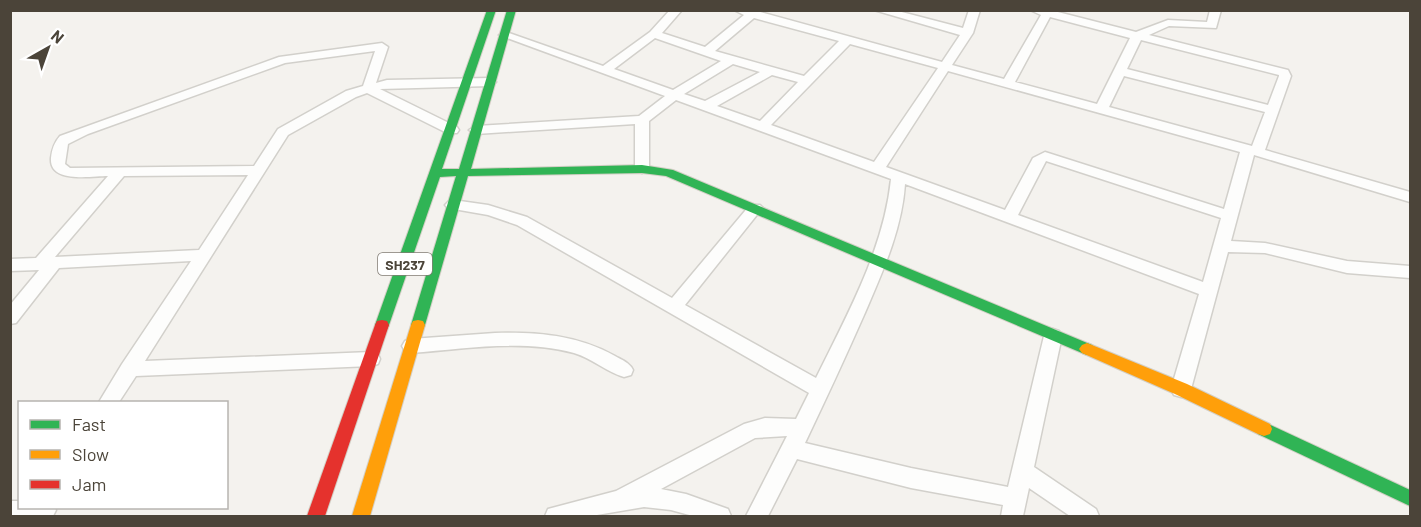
<svg xmlns="http://www.w3.org/2000/svg" width="1421" height="527" font-family="Barlow,sans-serif">
<style>
.lines{fill:none;stroke-linecap:round;stroke-linejoin:round}
.street-casing{stroke:#d2d0cb;stroke-width:3}
.fast-casing{stroke:#d3cfc5;stroke-width:2}
.slow-casing{stroke:#d3cfc5;stroke-width:2}
.jam-casing{stroke:#d3cfc5;stroke-width:2}
.street{fill:#fdfdfc;fill-rule:evenodd}
.fast{fill:#30b455;fill-rule:evenodd}
.slow{fill:#ff9f0a;fill-rule:evenodd}
.jam{fill:#e5322d;fill-rule:evenodd}
.labels{text-anchor:middle;dominant-baseline:central;stroke-width:4.5;stroke-linejoin:round;paint-order:stroke}
.shield{fill:#fff;stroke:#817c74;stroke-width:1.5}
.shield-label{font-size:14px;font-weight:bold;fill:#4b4439}
</style>
<rect width="100%" height="100%" fill="#f4f2ee"/>
<g class="lines">
<g class="street-casing">
<g id="street">
<path d="M670 10H682L662 33 705 47 744 15 734 10H753L942 62 960 35 874 10H894L963 28 969 10H980L973 33 952 65 1004 79 1041 15 1030 10H1050L1136 32 1168 20 1207 22 1210 10H1221L1216 28 1169 26 1149 35 1288 70 1291 76 1265 150 1410 192V202L1254 155 1231 241 1265 243 1347 261 1410 266V278L1347 273 1265 253 1228 252 1191 389 1188 395 1181 397 1174 395 1171 389 1199 294 905 184C902 230 882 273 864 315 845 358 825 401 805 443L911 468 1008 487 1044 336 1047 331 1053 329 1059 331 1062 336 1034 467 1096 509 1099 516H1070L1029 488 1023 516H1001L1003 505 911 488 797 459 768 516H746L787 436 755 438 661 489 686 494 728 509 731 516H693L671 510 644 507 591 516H545L548 509 616 491 744 424 765 418 796 419 809 393 517 225 488 215 448 208 445 205 448 202 453 200 488 205 527 217 672 298 750 205H760L763 208 760 211 685 305 816 378C847 315 884 249 891 179L676 100 649 121V169L642 173 635 169V124L476 134 469 130 476 126 639 116 665 96 499 35 505 32 509 33 603 66 650 32ZM1050 17 1130 38 1097 104 1015 82ZM754 18 839 41 804 76 715 51ZM655 38 721 61 673 90 614 69ZM1141 40 1279 75V76L1268 105 1127 69ZM850 44 938 68 874 162 771 125ZM733 64 760 72 705 101 684 94ZM948 71 1240 152 1224 209 1045 152 1033 158 1005 210 886 167ZM772 75 798 82 760 121 717 106ZM1124 76 1265 112 1252 146 1109 107ZM1046 161 1221 218 1203 282 1018 215Z"/>
<path d="M382 43 388 47 376 83 387 80 490 78 496 82 490 86 380 89 457 127 459 130 457 133H447L367 93 356 97 288 135 145 361 371 352 378 354 380 359 378 364 371 366 136 376 119 402H99L122 364 191 261 59 268 16 323 10 324V305L39 270 10 271V259L36 258 108 176C92 176 49 184 51 158 52 149 54 143 60 136L279 57ZM375 51 363 86 346 91 278 129 254 166 70 168 65 164 68 144 88 134 285 63ZM248 175 199 250 55 257 124 176Z"/>
<path d="M495 333C538 332 577 335 615 356 622 360 630 363 633 370L631 375 624 377C606 372 592 358 574 353 521 339 465 349 411 353L405 351 402 346 405 341 411 339Z"/>
<path d="M10 501H20V508H55L56 510 53 516H10Z"/>
</g>
</g>
<g class="fast-casing">
<g id="fast">
<path d="M487 10H496L442 169H459L507 10H516L471 169 642 165 673 170 1092 345 1095 349 1092 353 1087 355 1082 353 666 176 642 173 468 176 425 325 423 329H413L411 325 456 176 440 177 389 325 387 329H377L375 325Z"/>
<path d="M1264 422 1410 490V506L1258 434 1256 429 1258 424Z"/>
</g>
</g>
<g class="slow-casing">
<g id="slow">
<path d="M418 320 423 321 425 325 370 516H352L411 325 413 321Z"/>
<path d="M1087 343 1187 384 1270 424 1272 429 1270 434 1264 436 1258 434 1175 394 1082 353 1079 349 1082 345Z"/>
</g>
</g>
<g class="jam-casing">
<path id="jam" d="M382 320 387 321 389 325 325 516H307L375 325 377 321Z"/>
</g>
<use href="#street" class="street"/>
<use href="#fast" class="fast"/>
<use href="#slow" class="slow"/>
<use href="#jam" class="jam"/>
</g>
<g class="labels">
<rect class="shield" x="378" y="253" width="54" height="22" rx="4.5"/>
<g class="shield-label">
<text x="405" y="264">SH237</text>
</g>
</g>
<rect width="1421" height="527" fill="none" stroke="#4b4439" stroke-width="24"/>
<rect x="18" y="401" width="210" height="108" fill="#ffffff" stroke="#b7b4b0" stroke-width="1.5"/>
<rect x="30" y="420" width="30" height="9" fill="#30b455" stroke="#b7b4b0" stroke-width="1.5"/>
<text x="72" y="431" font-size="18" fill="#4b4439">Fast</text>
<rect x="30" y="450" width="30" height="9" fill="#ff9f0a" stroke="#b7b4b0" stroke-width="1.5"/>
<text x="72" y="461" font-size="18" fill="#4b4439">Slow</text>
<rect x="30" y="480" width="30" height="9" fill="#e5322d" stroke="#b7b4b0" stroke-width="1.5"/>
<text x="72" y="491" font-size="18" fill="#4b4439">Jam</text>
<g transform="translate(48 48) rotate(40)" stroke="#ffffff" stroke-width="4.5" paint-order="stroke">
<path d="M0-4.5L10 22L0 15L-10 22Z" fill="#4b4439"/>
<text y="-9" font-size="16" font-weight="bold" text-anchor="middle" fill="#4b4439">N</text>
</g>
</svg>
